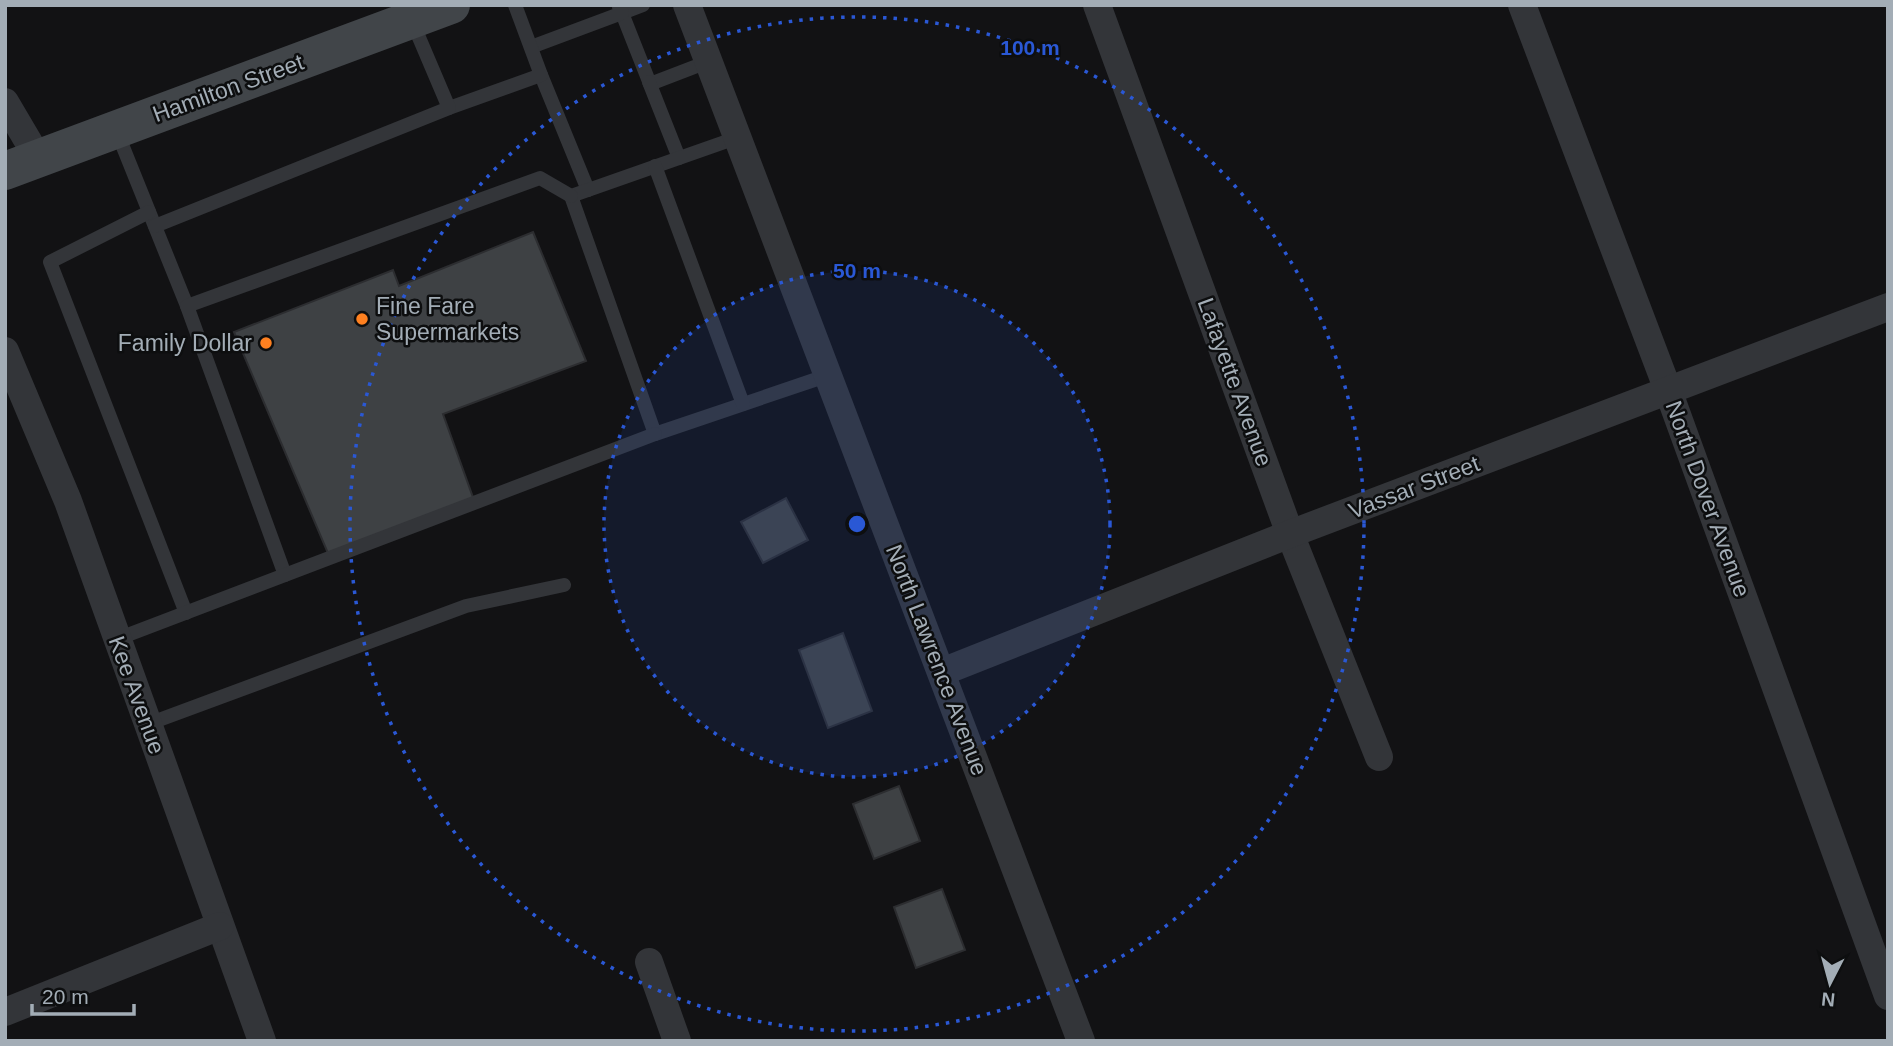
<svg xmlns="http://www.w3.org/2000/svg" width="1893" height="1046" font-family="Helvetica,sans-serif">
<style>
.building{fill:#3e4144;stroke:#2c2d30;stroke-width:2}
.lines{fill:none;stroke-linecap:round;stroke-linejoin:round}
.lane{stroke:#333539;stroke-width:14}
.street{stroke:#333539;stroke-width:28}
.secondary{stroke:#414549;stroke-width:38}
.ring{fill:none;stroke:#2a58d5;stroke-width:3.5;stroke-dasharray:3.5 7}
.poi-dot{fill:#fe8020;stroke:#0d0e0f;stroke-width:2.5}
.labels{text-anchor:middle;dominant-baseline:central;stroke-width:5;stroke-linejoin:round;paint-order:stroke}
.street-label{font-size:23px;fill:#a3adb6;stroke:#0d0e0f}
.poi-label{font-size:23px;fill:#a3adb6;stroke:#0d0e0f;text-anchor:start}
.centre{fill:#2a58d5;stroke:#0d0e0f;stroke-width:3.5}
.ring-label{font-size:21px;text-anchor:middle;font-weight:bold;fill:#2a58d5;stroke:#0d0e0f;stroke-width:5;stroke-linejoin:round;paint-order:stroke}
</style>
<rect width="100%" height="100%" fill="#121214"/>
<g class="building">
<path d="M533 232 586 361 443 414 475 503 330 558 234 332 393 270 399 286Z"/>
<path d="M786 498 808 540 763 563 741 522Z"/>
<path d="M843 633 872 711 828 728 799 650Z"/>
<path d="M899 786 920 841 874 859 853 804Z"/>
<path d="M942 889 965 950 916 968 894 907Z"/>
</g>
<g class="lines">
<g class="lane">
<path d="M643 5 622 13 650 84 710 61"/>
<path d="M531 47 622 13 619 7"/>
<path d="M541 75 588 190"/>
<path d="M649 82 679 158"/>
<path d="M449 108 541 75 515 5"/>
<path d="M117 132 187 306"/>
<path d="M739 137 571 196 655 434 829 375"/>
<path d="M655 166 743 404"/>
<path d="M149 212 50 262 186 613"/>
<path d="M155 226 449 108 412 21"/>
<path d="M285 575 187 306 540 178 571 196"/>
<path d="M117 639 655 434"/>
<path d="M148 724 466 606 564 585"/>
</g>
<g class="street">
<path d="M687 5 1081 1041"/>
<path d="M1097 5 1290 534 1379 757"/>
<path d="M1522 5 1668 390 1888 996"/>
<path d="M5 102 38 158"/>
<path d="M5 351 68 501 262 1041"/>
<path d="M942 672 1290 534 1888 307"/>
<path d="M649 962 677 1041"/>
<path d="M5 1012 220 926"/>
</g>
<path class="secondary" d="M5 171 451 5"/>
</g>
<circle cx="857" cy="524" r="253" fill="#2a58d5" fill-opacity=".12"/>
<g class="ring">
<circle cx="857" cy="524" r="253"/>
<circle cx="857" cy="524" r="507"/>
</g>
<g class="poi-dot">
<circle cx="362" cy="319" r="7"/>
<circle cx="266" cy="343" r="7"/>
</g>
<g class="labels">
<g class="street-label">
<text transform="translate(228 88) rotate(-20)">Hamilton Street</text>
<text transform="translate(1235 382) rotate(70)">Lafayette Avenue</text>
<text transform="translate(1414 487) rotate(-21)">Vassar Street</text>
<text transform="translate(1708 499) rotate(70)">North Dover Avenue</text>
<text transform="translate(937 660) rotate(69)">North Lawrence Avenue</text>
<text transform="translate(137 695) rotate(70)">Kee Avenue</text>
</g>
<g class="poi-label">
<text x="376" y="306">Fine Fare<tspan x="376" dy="26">Supermarkets</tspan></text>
<text x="252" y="343" text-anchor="end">Family Dollar</text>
</g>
</g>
<circle cx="857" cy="524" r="10" class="centre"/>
<g class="ring-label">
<text x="1030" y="55">100 m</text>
<text x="857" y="278">50 m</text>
</g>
<rect width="1893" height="1046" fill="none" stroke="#a3adb6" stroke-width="14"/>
<g transform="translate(1830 983) rotate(186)" stroke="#0d0e0f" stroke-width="5" paint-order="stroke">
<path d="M0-5L12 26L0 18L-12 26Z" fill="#a3adb6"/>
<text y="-10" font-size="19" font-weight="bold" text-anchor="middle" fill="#a3adb6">N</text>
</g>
<path d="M32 1004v10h102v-10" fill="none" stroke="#a3adb6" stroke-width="3.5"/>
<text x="42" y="1004" font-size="21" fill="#a3adb6" stroke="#0d0e0f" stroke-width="5" paint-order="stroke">20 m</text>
</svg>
